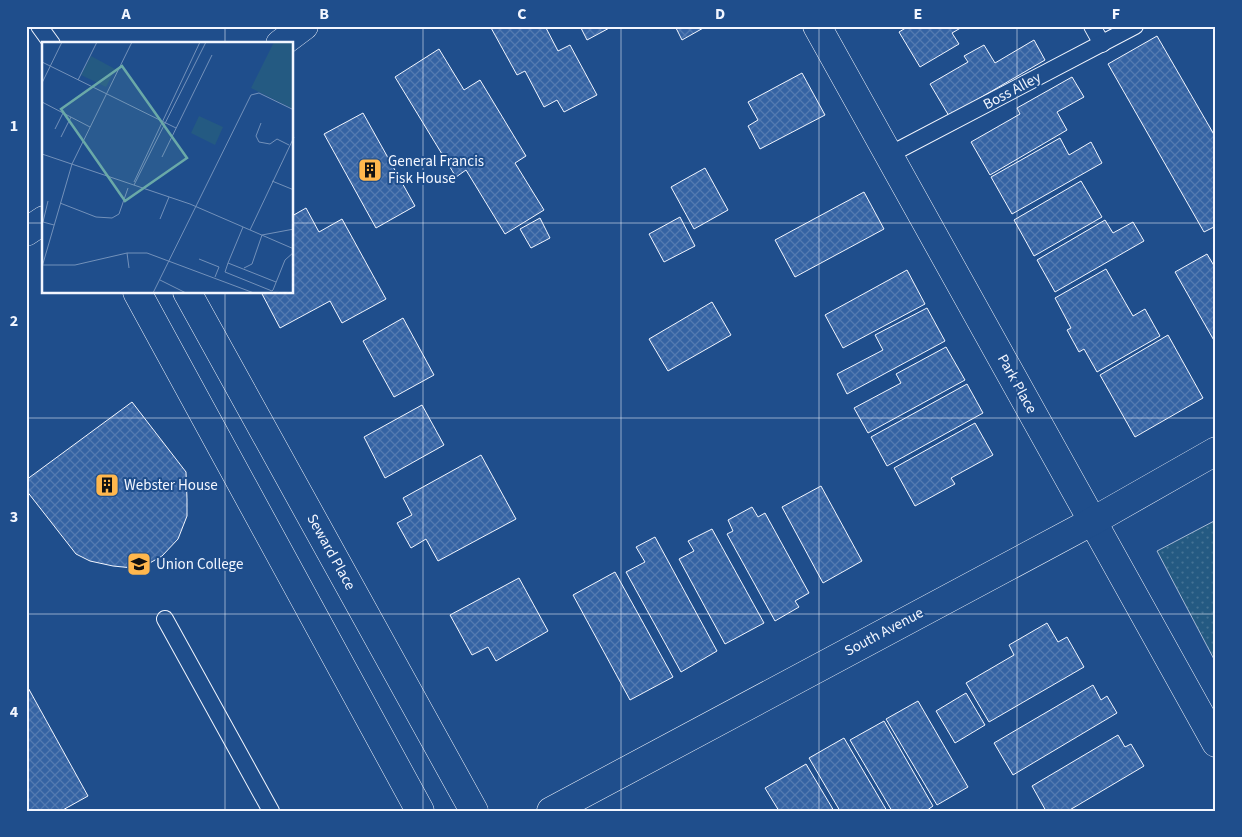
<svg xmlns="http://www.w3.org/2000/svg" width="1242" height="837" font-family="'Source Sans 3',sans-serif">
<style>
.park{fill:url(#park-dots);stroke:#a8bbd7}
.building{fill:url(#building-cross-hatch);stroke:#f2f6ff}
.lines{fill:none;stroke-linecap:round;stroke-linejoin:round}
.service-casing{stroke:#f2f6ff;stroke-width:18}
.minor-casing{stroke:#f2f6ff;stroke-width:29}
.tertiary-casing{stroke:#f2f6ff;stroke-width:29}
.secondary-casing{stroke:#f2f6ff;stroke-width:29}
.service{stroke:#1f4e8c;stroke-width:16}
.minor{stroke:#1f4e8c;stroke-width:28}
.tertiary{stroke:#1f4e8c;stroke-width:28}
.secondary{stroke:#1f4e8c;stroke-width:28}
.grid{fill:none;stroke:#f2f6ff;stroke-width:1;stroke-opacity:0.55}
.labels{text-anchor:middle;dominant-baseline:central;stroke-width:4;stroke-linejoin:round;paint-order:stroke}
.street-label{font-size:15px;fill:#f2f6ff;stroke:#1f4e8c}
.poi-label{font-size:15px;fill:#f2f6ff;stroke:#1f4e8c;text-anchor:start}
.inset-road{fill:none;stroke:#7391ba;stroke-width:1}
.view{fill:#6aa9a8;fill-opacity:0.15;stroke:#6aa9a8;stroke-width:2.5}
.inset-edge{fill:none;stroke:#f2f6ff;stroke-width:2.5}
.neatline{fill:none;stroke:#f2f6ff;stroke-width:2}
.grid-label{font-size:16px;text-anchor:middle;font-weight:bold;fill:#f2f6ff}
</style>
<defs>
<pattern id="park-dots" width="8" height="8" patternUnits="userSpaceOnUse" patternTransform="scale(1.25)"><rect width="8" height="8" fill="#245a82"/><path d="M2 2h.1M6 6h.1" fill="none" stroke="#447295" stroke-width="1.8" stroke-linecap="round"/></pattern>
<pattern id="building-cross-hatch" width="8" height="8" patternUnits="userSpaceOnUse" patternTransform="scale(1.25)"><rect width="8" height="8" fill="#3563a3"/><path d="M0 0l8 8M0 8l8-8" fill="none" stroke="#537ab1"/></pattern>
</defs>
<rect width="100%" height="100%" fill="#1f4e8c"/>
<path class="park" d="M1216 520V663L1157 551Z"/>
<g class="building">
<path d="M490 26H545L558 51 570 45 597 95 564 112 557 100 544 107 525 71 517 75Z"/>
<path d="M580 26H613L587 40Z"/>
<path d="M675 26H705V27L682 40Z"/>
<path d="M909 26H964L952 33 959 44 920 67 899 32Z"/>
<path d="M1157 36 1216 138V226L1204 232 1108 64Z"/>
<path d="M1034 40 1045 60 949 116 930 84 968 62 964 56 984 45 995 63Z"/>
<path d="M439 49 464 90 480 80 526 156 515 163 544 210 505 234 466 170 456 177 395 77Z"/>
<path d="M802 73 825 115 760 149 748 126 758 120 748 102Z"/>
<path d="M1072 77 1084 97 1057 112 1067 130 990 175 971 142 1020 114 1017 108Z"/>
<path d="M363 113 415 206 376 228 324 134Z"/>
<path d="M1060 138 1069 155 1091 142 1102 163 1012 214 991 177Z"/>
<path d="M705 168 728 210 694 229 671 187Z"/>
<path d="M1081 181 1102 217 1034 256 1014 220Z"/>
<path d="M864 192 884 229 795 277 775 240Z"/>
<path d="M306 208 319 232 342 219 386 299 342 323 330 301 280 328 261 292H292V216Z"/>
<path d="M680 217 695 246 664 262 649 234Z"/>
<path d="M540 218 550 238 531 248 520 229Z"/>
<path d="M1105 220 1113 233 1133 222 1144 241 1055 292 1037 260Z"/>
<path d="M1207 254 1216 269V344L1175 272Z"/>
<path d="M1106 269 1133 316 1145 309 1160 336 1097 372 1084 349 1079 352 1067 330 1071 328 1055 298Z"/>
<path d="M907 270 925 304 843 348 825 315Z"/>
<path d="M712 302 731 335 668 371 649 339Z"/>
<path d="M927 308 945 341 847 394 837 374 883 350 875 335Z"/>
<path d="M403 318 434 375 394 397 363 341Z"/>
<path d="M1168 335 1203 398 1135 437 1100 375Z"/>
<path d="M946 347 965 380 868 433 854 408 901 383 896 374Z"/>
<path d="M967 384 983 413 887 466 871 437Z"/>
<path d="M132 402 186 472 187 499V516L178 539 162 556 148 564 133 568 113 566 90 561 76 554 26 490V480Z"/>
<path d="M422 405 444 445 385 478 364 437Z"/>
<path d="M975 423 993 455 951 478 955 484 915 506 894 468Z"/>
<path d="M481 455 516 519 438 561 426 539 411 548 397 523 412 515 403 498Z"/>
<path d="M821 486 862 561 823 583 782 507Z"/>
<path d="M752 507 758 517 765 513 809 593 795 601 799 607 775 621 727 534 733 531 728 520Z"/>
<path d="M712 529 764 623 725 644 679 559 694 551 688 541Z"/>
<path d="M655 537 717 651 681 672 626 572 645 562 636 547Z"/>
<path d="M615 572 673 677 630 700 573 595Z"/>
<path d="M519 578 548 631 496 661 488 647 472 655 450 615Z"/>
<path d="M1047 623 1058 642 1067 637 1084 667 989 722 966 683 1014 655 1009 645Z"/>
<path d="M26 684 88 796 61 811H26Z"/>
<path d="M1093 685 1101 700 1107 696 1117 713 1013 775 994 743Z"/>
<path d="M966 693 985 725 955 743 936 711Z"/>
<path d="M918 701 968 787 937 805 886 719Z"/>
<path d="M884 721 933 806 926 811H892L850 740Z"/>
<path d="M1118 735 1125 747 1131 744 1144 766 1068 811H1046L1032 786Z"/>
<path d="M844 738 887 811H840L809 758Z"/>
<path d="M806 764 834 811H779L765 788Z"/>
</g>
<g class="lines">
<g class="service-casing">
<g id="service">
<path d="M39 26 52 44"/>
<path d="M1092 26 1102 44"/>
<path d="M889 155 1135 26"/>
<path d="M165 619 271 811"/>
</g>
</g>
<g class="minor-casing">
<g id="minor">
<path d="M817 26 1216 743"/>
<path d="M551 811 1093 521 1216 451"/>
</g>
</g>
<g class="tertiary-casing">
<g id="tertiary">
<path d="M137 292 420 811"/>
<path d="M187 292 474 811"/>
</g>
</g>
<g class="secondary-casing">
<g id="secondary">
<path d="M280 44 304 26"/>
<path d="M26 232 44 220"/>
</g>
</g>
<use href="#service" class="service"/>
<use href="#minor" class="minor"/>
<use href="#tertiary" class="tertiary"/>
<use href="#secondary" class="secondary"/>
</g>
<path class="grid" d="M225 26V44M423 26V811M621 26V811M819 26V811M1017 26V811M26 223H44M292 223H1216M225 292V811M26 418H1216M26 614H1216"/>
<defs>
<g id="building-square" transform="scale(1.25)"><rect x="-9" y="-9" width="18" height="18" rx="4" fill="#ffb74d" stroke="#1f4e8c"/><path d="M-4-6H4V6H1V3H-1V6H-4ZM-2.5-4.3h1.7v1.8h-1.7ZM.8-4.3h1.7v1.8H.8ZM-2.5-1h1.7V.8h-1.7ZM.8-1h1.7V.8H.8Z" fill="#111"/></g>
<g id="university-square" transform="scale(1.25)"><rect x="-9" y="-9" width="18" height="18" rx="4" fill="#ffb74d" stroke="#1f4e8c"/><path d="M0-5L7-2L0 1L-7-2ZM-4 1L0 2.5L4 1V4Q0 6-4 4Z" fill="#111"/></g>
</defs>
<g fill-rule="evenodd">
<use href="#building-square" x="370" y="170"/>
<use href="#building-square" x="107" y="485"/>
<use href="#university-square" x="139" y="564"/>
</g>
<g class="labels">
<g class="street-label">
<text transform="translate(1012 91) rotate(-28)">Boss Alley</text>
<text transform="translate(1017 384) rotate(61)">Park Place</text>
<text transform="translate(331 552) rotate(61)">Seward Place</text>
<text transform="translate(884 632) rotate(-28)">South Avenue</text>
</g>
<g class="poi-label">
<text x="388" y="161">General Francis<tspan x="388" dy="17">Fisk House</tspan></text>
<text x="124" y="485">Webster House</text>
<text x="156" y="564">Union College</text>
</g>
</g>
<g transform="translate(42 42)">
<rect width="251" height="251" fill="#1f4e8c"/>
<path d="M232 0H251V67L209 46ZM157 74 181 85 173 103 149 91Z" fill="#245a82"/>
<path d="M49 14 73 27 64 45 39 33Z" fill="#245a82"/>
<path class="inset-road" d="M0 20 134 86M36 38 55 0M0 41 20 0M0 60 48 85M219 81 214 94 217 100 228 102 235 97 247 103M13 87 21 71M19 95 29 75M0 112 148 162 252 207M120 115 170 13M230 139 252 148M92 140 158 0M92 143 164 0M6 159 1 180 12 183M18 161 54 175 70 176 77 172 86 146M118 177 127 155M208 188 252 95M85 211 87 226M157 217 177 225 173 235M186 221 201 185M1 223H33L85 211H105L212 251M0 225 30 122 90 0M202 226 210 222 220 193 252 187M118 238 144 251M234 240 186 221 183 230 230 249 231 248 243 218 252 210M111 251 209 53 217 51 252 68"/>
<path class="view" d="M80 24 145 116 83 159 19 67Z"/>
<rect width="251" height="251" class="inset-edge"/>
</g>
<rect width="1242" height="837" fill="none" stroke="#1f4e8c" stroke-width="55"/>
<rect x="28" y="28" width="1186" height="782" class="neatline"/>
<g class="grid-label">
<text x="126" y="19">A</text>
<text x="324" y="19">B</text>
<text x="522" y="19">C</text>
<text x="720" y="19">D</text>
<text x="918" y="19">E</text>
<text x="1116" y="19">F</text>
<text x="14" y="131">1</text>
<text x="14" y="326">2</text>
<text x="14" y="522">3</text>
<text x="14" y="717">4</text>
</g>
</svg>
